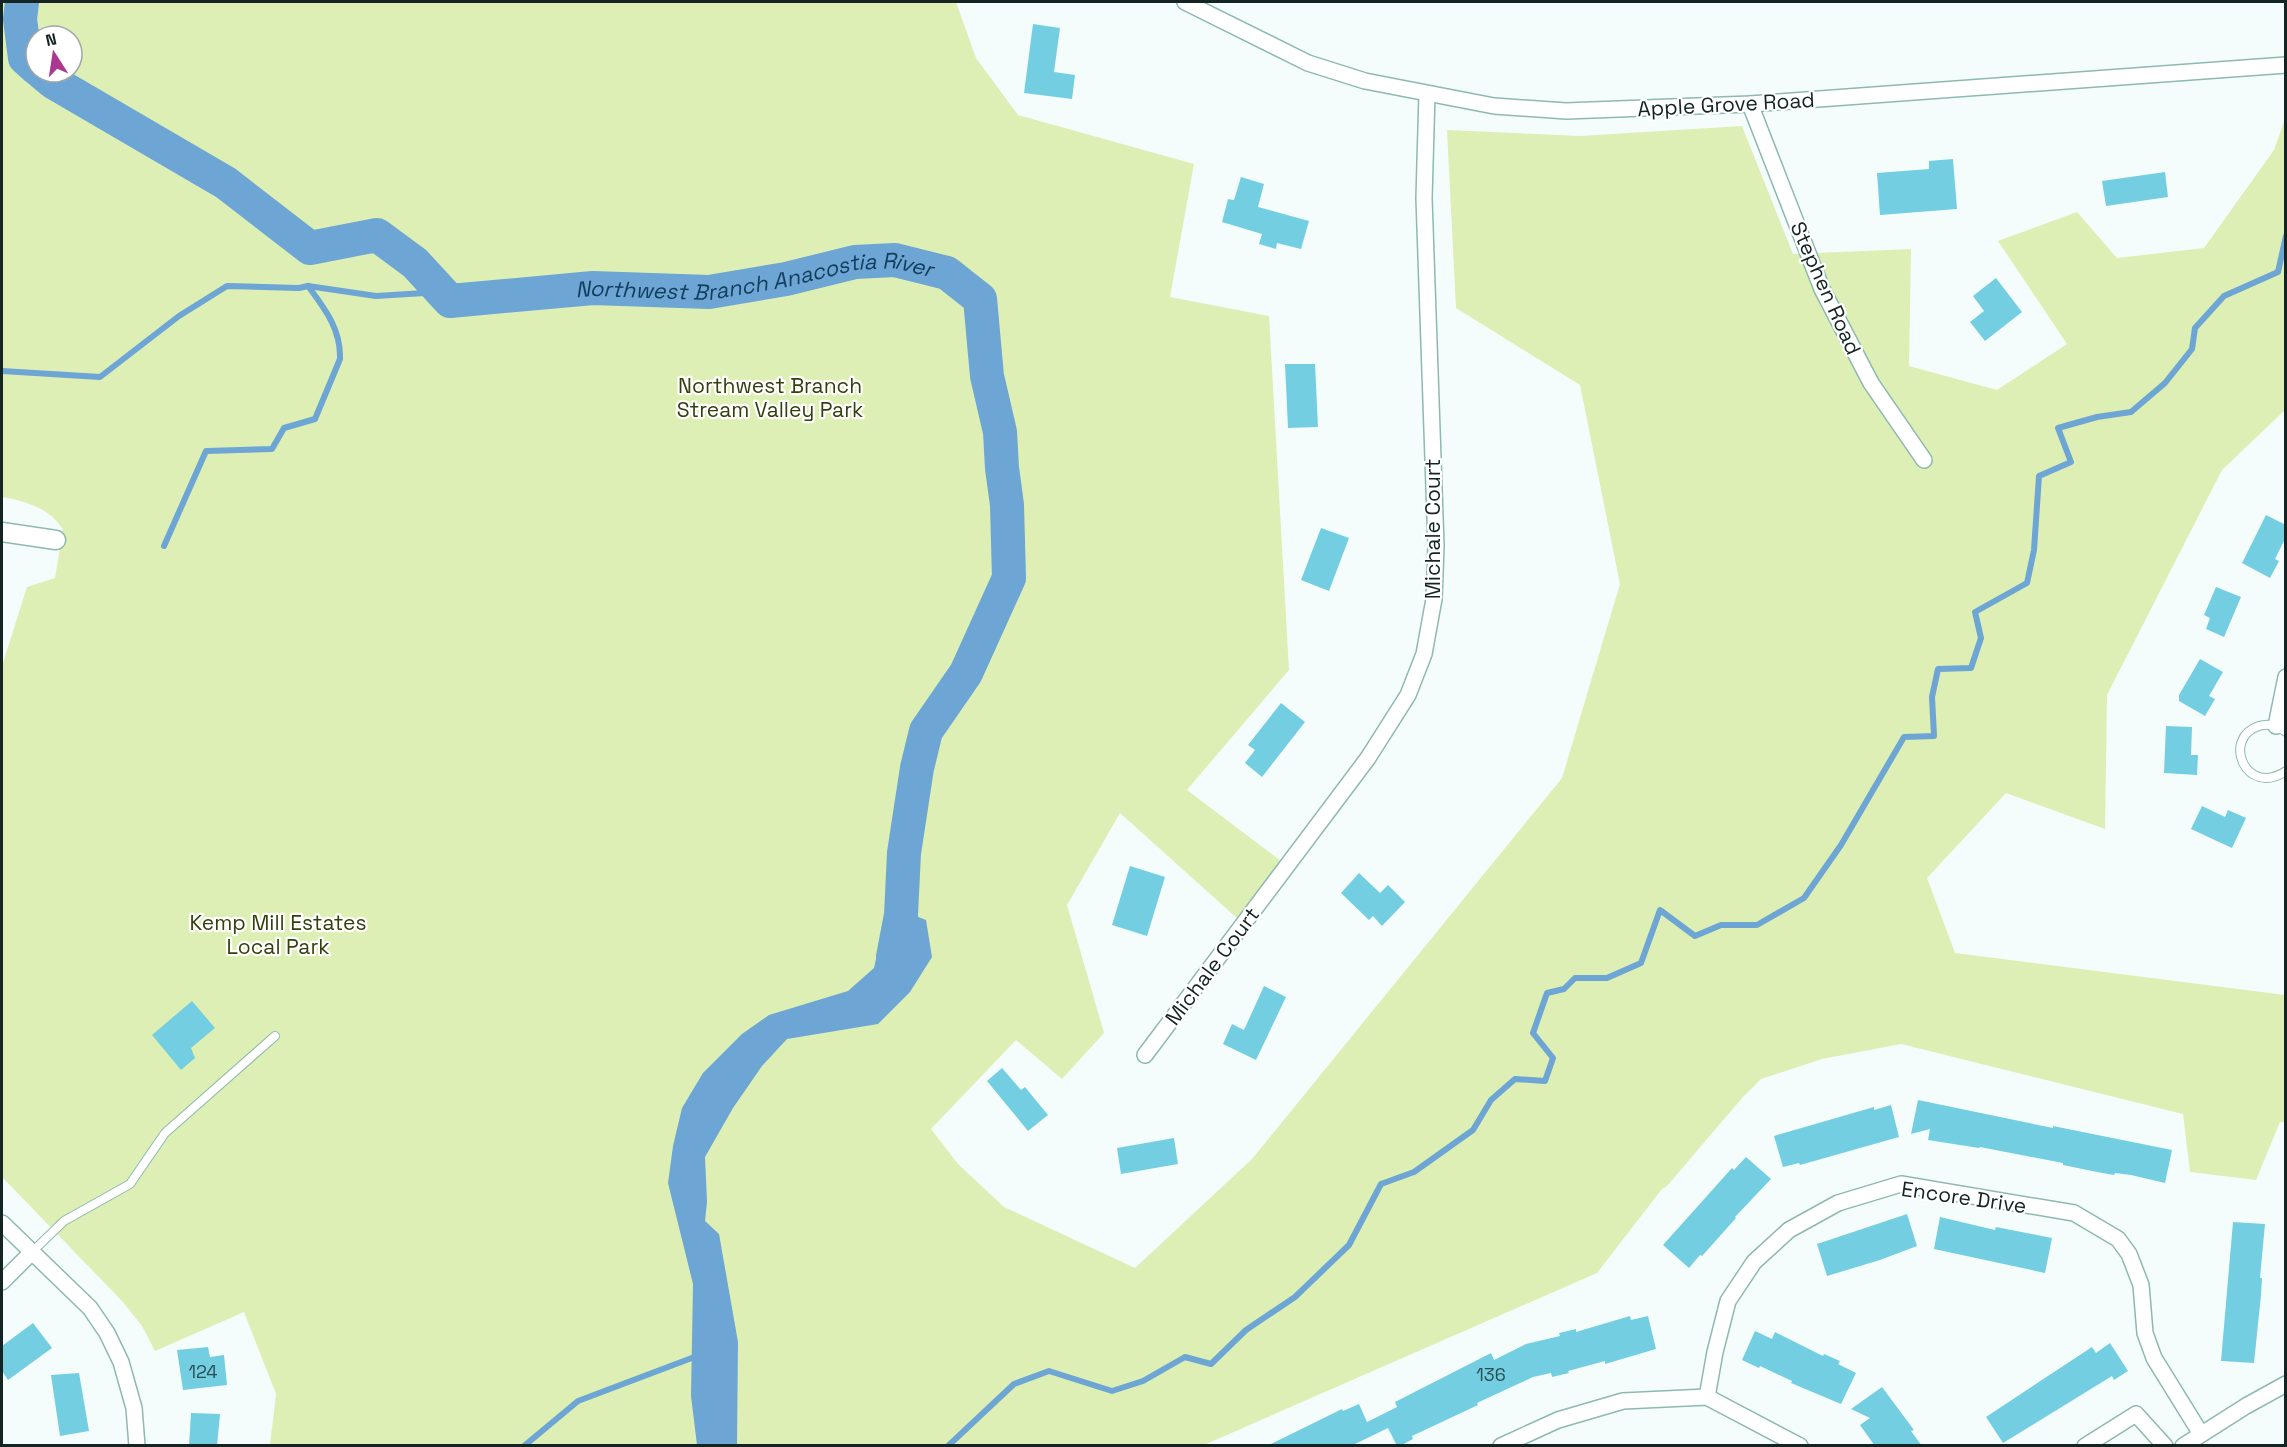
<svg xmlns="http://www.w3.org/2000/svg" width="2287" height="1447" font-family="'Space Grotesk',sans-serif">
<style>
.green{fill:#ddefb4;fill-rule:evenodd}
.water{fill:#6da5d4}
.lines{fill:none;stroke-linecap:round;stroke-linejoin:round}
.stream{stroke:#6da5d4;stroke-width:6}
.river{stroke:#6da5d4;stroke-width:34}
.building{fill:#74cee2}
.service-casing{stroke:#8db9b1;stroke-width:10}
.minor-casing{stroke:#8db9b1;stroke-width:18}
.tertiary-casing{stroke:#8db9b1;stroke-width:21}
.service{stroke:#fff;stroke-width:8}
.minor{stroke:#fff;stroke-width:15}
.tertiary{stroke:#fff;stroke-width:18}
.labels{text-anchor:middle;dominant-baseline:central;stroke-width:4.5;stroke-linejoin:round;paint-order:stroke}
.number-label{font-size:18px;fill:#2b4e52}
.street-label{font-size:21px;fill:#132422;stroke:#fff}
.park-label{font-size:21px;fill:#343f0e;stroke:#fff}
.water-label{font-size:22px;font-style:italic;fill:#123d5c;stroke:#fff}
</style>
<rect width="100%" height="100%" fill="#f4fdfc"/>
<path class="green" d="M2 2H956L976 58 1018 115 1194 164 1170 297 1269 316 1289 670 1187 790 1281 861 1238 919 1120 813 1067 905 1104 1033 1062 1079 1016 1040 931 1129 958 1164 1004 1207 1135 1268 1252 1159 1562 778 1620 584 1580 385 1456 308 1447 130 1580 136 1742 126 1793 254 1911 249 1909 366 1997 390 2067 344 1998 241 2077 212 2117 258 2204 248 2274 150 2285 119V410L2222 470 2107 695 2105 829 2006 793 1927 878 1955 953 2285 995V1122H2280L2256 1180 2190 1172 2183 1114 1901 1044 1822 1059 1761 1079 1743 1097 1667 1186 1662 1189 1597 1273 1204 1445H270L276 1394 244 1312 155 1351 142 1326 123 1302 2 1177V666L27 587 55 578 63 530C52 509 23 500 2 497ZM36 36H72V72H36Z"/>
<path class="water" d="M888 905 926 920 932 957 910 992 878 1024 787 1039 762 1066 733 1108 705 1157 707 1202 705 1221 719 1234 738 1342 737 1445H697L691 1396 693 1284 668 1183 673 1146 682 1108 703 1073 742 1034 769 1015 848 991 874 968Z"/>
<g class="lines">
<g class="stream">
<path d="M2 371 100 377 179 316 227 286 299 288 308 286 376 296 441 292"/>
<path d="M164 546 206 451 272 449 284 428 315 419 340 359C341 329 325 309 308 286"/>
<path d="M524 1446 578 1401 697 1356"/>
<path d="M948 1446 1014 1384 1049 1371 1112 1391 1143 1381 1185 1357 1211 1364 1246 1330 1295 1297 1349 1245 1381 1184 1414 1172 1473 1130 1491 1100 1515 1079 1545 1081 1553 1058 1533 1033 1547 993 1564 989 1575 978H1607L1641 963 1660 910 1695 936 1721 925H1757L1804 898 1841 845 1904 737 1934 736 1932 697 1938 669 1971 668 1981 638 1975 612 2027 583 2034 550 2039 476 2071 462 2058 428 2097 417 2131 412 2165 383 2192 349 2195 328 2224 296 2278 272 2286 236"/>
</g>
<g class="river">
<path d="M22 2 20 19 25 58 36 68"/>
<path id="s1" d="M41 72 53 82 226 183 310 248 377 235 415 263 450 301 593 288 709 292 786 279 855 262 895 260 947 273 980 299 987 376 1000 432 1002 468 1007 505 1009 578 966 673 926 731 917 768 904 853 901 915 893 957"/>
</g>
</g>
<g class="building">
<path d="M1033 24 1060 28 1054 72 1075 75 1072 99 1024 93Z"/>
<path d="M1953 159 1957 209 1880 215 1877 173 1929 169V161Z"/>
<path d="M2165 172 2168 197 2106 206 2102 181Z"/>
<path d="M1241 177 1264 184 1258 207 1309 221 1301 249 1277 243 1276 249 1259 244 1262 234 1222 222 1228 199 1234 200Z"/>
<path d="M1996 278 2022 312 1985 341 1970 322 1984 311 1973 296Z"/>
<path d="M1285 364H1315L1318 427 1288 428Z"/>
<path d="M2266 515 2286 525V537L2275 559 2279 561 2270 578 2242 563Z"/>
<path d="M1321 528 1349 538 1329 591 1301 580Z"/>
<path d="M2216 587 2241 597 2224 637 2206 629 2210 618 2204 615Z"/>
<path d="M2200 659 2223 672 2209 696 2215 699 2205 716 2179 701V695Z"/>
<path d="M1281 703 1305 722 1262 777 1245 763 1255 750 1248 745Z"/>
<path d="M2166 726 2192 727 2191 755H2198L2197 775 2164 773Z"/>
<path d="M2202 806 2225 817 2228 810 2246 818 2232 848 2191 829Z"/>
<path d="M1130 866 1165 877 1147 936 1112 925Z"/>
<path d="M1359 873 1380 893 1388 885 1405 902 1382 926 1373 916 1369 920 1341 893Z"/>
<path d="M1264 986 1286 997 1256 1060 1223 1044 1232 1024 1244 1030Z"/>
<path d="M192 1001 215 1028 191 1048 195 1058 181 1070 152 1035Z"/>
<path d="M1002 1068 1021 1090 1025 1087 1048 1115 1028 1131 987 1081Z"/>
<path d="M1918 1100 2053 1128V1126L2172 1150 2165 1183 2131 1175 2115 1173 2114 1175 2097 1172 2063 1165V1163L1980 1147 1979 1148 1928 1140 1930 1129 1911 1134Z"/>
<path d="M1891 1105 1899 1137 1800 1165 1799 1163 1783 1167 1774 1136 1874 1107V1110Z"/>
<path d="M1174 1138 1178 1164 1121 1174 1117 1148Z"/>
<path d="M1746 1157 1771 1179 1735 1217 1736 1218 1702 1256 1700 1255 1689 1268 1663 1245 1732 1168 1734 1170Z"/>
<path d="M1907 1214 1917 1246 1880 1260 1827 1276 1817 1244Z"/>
<path d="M1940 1217 1995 1230 1996 1227 2052 1238 2045 1273 1934 1249Z"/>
<path d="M2233 1222 2265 1224 2260 1278H2262L2261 1295 2254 1363 2221 1361Z"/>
<path d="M1630 1316 1631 1320 1648 1316 1656 1349 1605 1364V1361L1568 1371 1569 1373 1552 1377 1551 1373 1533 1377 1477 1403 1478 1405 1412 1436 1413 1439 1400 1446H1397L1388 1428 1351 1446H1267L1342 1409 1343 1411 1359 1404 1367 1422 1397 1407 1395 1402 1491 1353 1494 1360 1526 1344 1560 1336 1559 1333 1576 1329V1332Z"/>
<path d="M33 1323 52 1348 8 1380 2 1371V1346Z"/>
<path d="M1755 1331 1772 1339 1775 1332 1823 1356 1824 1354 1840 1361 1838 1364 1856 1373 1841 1404 1791 1383 1792 1381 1760 1366 1759 1368 1742 1360Z"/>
<path d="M2110 1343 2128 1371 2114 1380 2112 1376 2003 1443 1986 1417 2092 1347 2096 1353Z"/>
<path d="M208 1347 210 1357 224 1355 227 1385 183 1390 177 1350Z"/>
<path d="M79 1373 89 1431 60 1436 51 1375Z"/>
<path d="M1882 1387 1914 1430 1911 1431 1922 1446H1875L1860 1425 1870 1418 1851 1409Z"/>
<path d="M191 1413 220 1414 217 1446H189Z"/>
</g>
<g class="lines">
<g class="service-casing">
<g id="service">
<path d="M2286 732C2278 726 2268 723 2259 726 2221 738 2246 798 2286 771"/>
<path d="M32 1252 64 1221 130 1184 165 1133 275 1036"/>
</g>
</g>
<g class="minor-casing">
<g id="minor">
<path d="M1185 2 1308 63 1365 81 1494 106 1566 111 1750 104 2286 65"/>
<path d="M1750 104 1822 289 1871 383 1924 460"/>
<path d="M2276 726 2286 677"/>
<path d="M1145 1055 1368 758 1408 695 1424 654 1434 599 1436 546 1424 198 1427 94"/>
<path d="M2 1223 90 1308 107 1333 121 1362 134 1408 137 1446"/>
<path d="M2 1282 31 1253"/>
<path d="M1707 1397 1715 1352 1728 1301 1754 1262 1789 1230 1838 1203 1901 1184 2074 1213 2118 1239 2129 1254 2141 1285 2145 1333 2154 1358 2201 1434"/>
<path d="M1501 1446 1558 1420 1623 1401 1707 1397 1800 1446"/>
<path d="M2085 1446 2136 1414 2165 1446"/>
<path d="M2183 1446 2246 1406 2286 1384"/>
</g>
</g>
<g class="tertiary-casing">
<path id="tertiary" d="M2 532 56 540"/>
</g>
<use href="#service" class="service"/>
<use href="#minor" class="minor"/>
<use href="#tertiary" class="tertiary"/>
</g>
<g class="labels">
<g class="number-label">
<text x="203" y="1371">124</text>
<text x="1491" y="1374">136</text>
</g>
<g class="street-label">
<text transform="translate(1726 104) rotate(-3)">Apple Grove Road</text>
<text transform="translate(1826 288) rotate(66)">Stephen Road</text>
<text transform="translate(1432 529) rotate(-90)">Michale Court</text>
<text transform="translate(1212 966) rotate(-53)">Michale Court</text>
<text transform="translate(1964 1197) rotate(8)">Encore Drive</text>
</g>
<g class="park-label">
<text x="770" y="385">Northwest Branch<tspan x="770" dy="24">Stream Valley Park</tspan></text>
<text x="278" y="922">Kemp Mill Estates<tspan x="278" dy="24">Local Park</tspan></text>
</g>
<g class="water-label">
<text stroke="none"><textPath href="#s1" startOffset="796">Northwest Branch Anacostia River</textPath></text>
</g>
</g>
<rect width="2287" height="1447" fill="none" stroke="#132422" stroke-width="6"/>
<g transform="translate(54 54) rotate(348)"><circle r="28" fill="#ffffff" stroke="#a1a7a7" stroke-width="1.5"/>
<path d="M0-4.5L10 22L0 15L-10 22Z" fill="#aa3893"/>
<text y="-9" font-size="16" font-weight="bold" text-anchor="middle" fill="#132422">N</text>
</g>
</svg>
